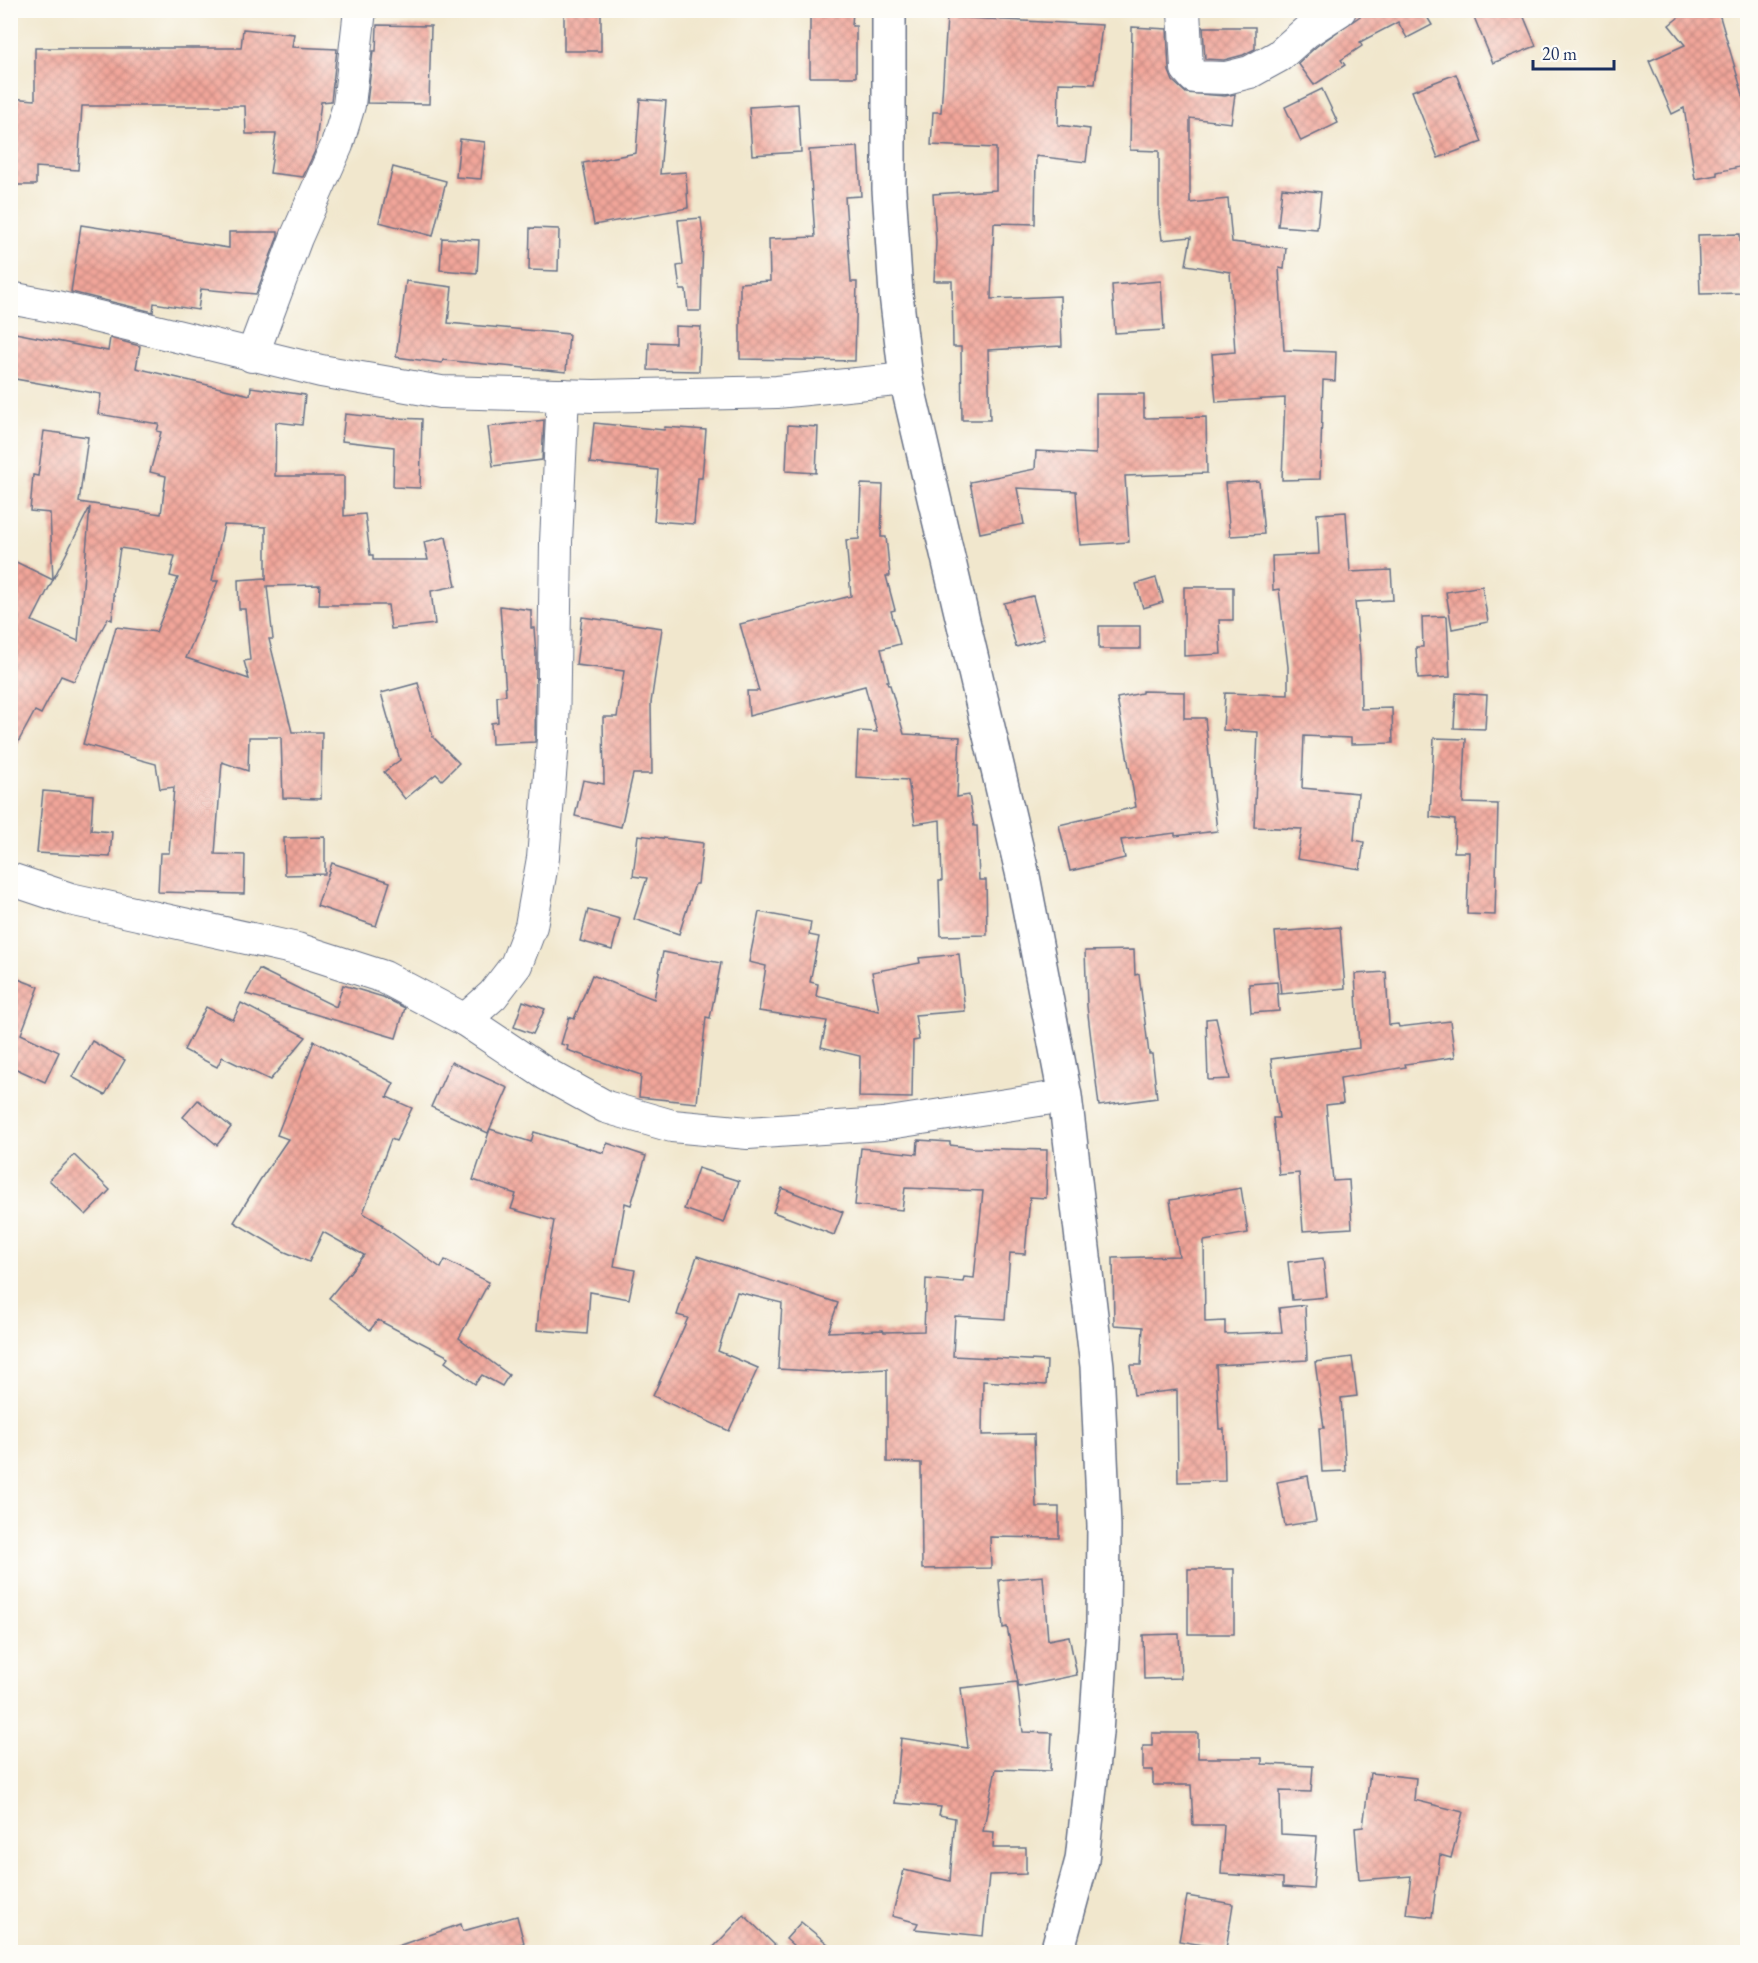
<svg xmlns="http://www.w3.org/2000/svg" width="1758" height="1963" font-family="'EB Garamond',serif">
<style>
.building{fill:url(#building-cross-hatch);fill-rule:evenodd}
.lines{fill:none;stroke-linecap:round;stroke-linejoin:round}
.minor-casing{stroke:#666f85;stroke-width:34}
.tertiary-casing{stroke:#666f85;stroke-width:36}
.minor{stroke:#fff;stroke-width:32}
.tertiary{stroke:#fff;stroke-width:33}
</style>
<defs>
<pattern id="building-cross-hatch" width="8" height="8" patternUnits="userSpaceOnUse" patternTransform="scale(1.5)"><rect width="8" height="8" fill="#f2a69a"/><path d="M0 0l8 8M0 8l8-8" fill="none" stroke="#c38881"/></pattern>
</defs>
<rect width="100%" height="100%" fill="#fdfcf7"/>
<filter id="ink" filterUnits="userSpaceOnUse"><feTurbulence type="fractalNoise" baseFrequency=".0167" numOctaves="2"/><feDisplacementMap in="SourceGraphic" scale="12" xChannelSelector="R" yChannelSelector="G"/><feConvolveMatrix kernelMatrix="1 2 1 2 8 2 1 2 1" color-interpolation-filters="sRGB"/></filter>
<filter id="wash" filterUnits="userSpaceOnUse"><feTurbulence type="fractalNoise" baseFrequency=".008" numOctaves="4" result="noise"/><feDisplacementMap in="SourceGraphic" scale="24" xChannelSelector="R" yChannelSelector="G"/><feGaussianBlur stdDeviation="1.35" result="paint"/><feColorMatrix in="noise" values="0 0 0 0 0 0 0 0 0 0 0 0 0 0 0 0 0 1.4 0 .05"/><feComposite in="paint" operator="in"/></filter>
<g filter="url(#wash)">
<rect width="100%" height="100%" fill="#f1e7cd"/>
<g id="blocks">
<g class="building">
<rect x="564" y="10" width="37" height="41"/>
<path d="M810 10H853L852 26H856V77H810Z"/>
<path d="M1369 10H1423L1432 25 1407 38 1398 22 1360 42 1362 46 1341 60 1345 65 1314 85 1298 63 1317 46Z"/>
<path d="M1490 10H1521L1536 46 1493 63 1474 17Z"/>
<path d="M1688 10H1718L1748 112V165L1717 172V175L1695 179 1684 108 1672 114 1649 61 1685 45 1669 25Z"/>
<path d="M947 17 1102 25 1095 84 1059 83 1058 125 1090 129 1086 162 1036 156 1035 224 994 223 991 299 1060 296 1062 346 988 350 990 420H962L961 347H953L952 281H934L936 242 933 194 996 190V148L931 145 933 112H941Z"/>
<path d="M377 25 431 26 429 104 367 103 373 51H376Z"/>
<path d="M1132 27 1167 29 1169 71 1173 81 1186 93 1225 96 1235 94 1231 123 1190 118V203L1228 199 1232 242 1286 248 1284 269 1279 268 1284 350 1336 352 1335 381 1323 380 1320 479 1282 480 1285 398 1216 402 1212 354 1235 352 1230 272 1186 265 1191 237 1162 240 1159 215V151L1130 150Z"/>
<path d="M1203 27H1255V49L1243 55 1224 60 1205 59Z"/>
<path d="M243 29 294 34 292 47 337 49 331 101 321 102 315 151 303 177 270 173 276 134H246L245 106H82L78 170 36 167V185H10V98L35 100V48H241Z"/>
<path d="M1456 74 1482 142 1438 158 1412 91Z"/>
<path d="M1322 89 1338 123 1301 141 1285 107Z"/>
<path d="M640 99 666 101 660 174 686 172 688 208 594 225 583 163 636 153Z"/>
<path d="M798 104 801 152 752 155 749 107Z"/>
<path d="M460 139 485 142 481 179 456 177Z"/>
<path d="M858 147 861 196 845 197 851 282H857L855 361 740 359V283L770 281 769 239 815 237 809 150Z"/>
<path d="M393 167 446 181 433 236 379 222Z"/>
<path d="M1282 188 1321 192 1317 229 1278 226Z"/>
<path d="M701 218 703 234 701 311H688L686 290H680L677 266 683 265 678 220Z"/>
<path d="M81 225 229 248V232H278V236L256 294 201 289 198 310 154 303 153 312 71 292Z"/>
<path d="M530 228 559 229 558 271 529 270Z"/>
<path d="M1740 234 1742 293 1700 294 1698 235Z"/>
<path d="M442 238 479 240 477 273 440 270Z"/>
<path d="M406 281 452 287 448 323 569 334 566 372 443 360 442 363 396 357Z"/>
<path d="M1161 281 1164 330 1115 333 1112 285Z"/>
<path d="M675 326 701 327 699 371 648 370 649 342 675 343Z"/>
<path d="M10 332 108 351 110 338 140 346 136 368 250 395 251 387 305 395 302 425 276 422 275 476H344V516L365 514 370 555H373V560H428L424 542 446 537 456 586 431 591 435 624 391 629 388 605H319L320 585 267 586 273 639H269L292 732H322L321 799 283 798 281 737H249L248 771 222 762 215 854 245 855 244 894 158 892 160 853H169L174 787 160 789 156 764 83 744 116 627 156 632 178 578 170 576 175 556 120 548 113 595 114 596 112 620 108 618 74 681 61 676 41 714 35 711 10 757V559L53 580 50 513 30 511 33 475 38 476 44 431 88 437 79 502 161 514 166 476 150 472 161 432 157 431 159 424 98 414 101 394 10 378ZM90 507 78 641 32 621ZM224 525 266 527V581V578L238 580 239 609H245L250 660 244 661 249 679 186 658 218 581H212Z"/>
<path d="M1096 394H1144V418L1206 417 1207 473 1125 476 1129 542 1080 545 1076 491 1017 488 1024 524 980 533 970 482 1035 469 1036 451 1096 454Z"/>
<path d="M345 414 395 419V418L422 419 420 488 393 487 394 447 342 441Z"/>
<path d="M544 420 542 460 493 466 488 427Z"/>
<path d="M594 423 664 430 665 427 706 430 702 478H698L694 524 654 521 658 470 590 463Z"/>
<path d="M788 425 818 427 816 473 786 471Z"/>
<path d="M1259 481 1264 534 1230 536 1225 483Z"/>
<path d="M861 484 883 485 881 537H886L890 576H886L895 610 891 611 900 644 881 649 889 681H887L888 685H890L904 734 960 737 957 797 969 795 974 826H977L979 880H986L987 935 941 936 939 881H942L940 820 915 824 908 780 856 777 858 731 877 732 865 686 749 716 747 691H759L740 624 851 596 846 540 859 539Z"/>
<path d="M1346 512 1350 572 1391 570 1393 600 1355 602 1360 657 1361 709 1392 708 1393 743 1351 744V738L1304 736 1302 788 1358 793 1354 840 1364 842 1360 869 1297 859 1302 829 1254 827 1258 732 1223 730 1225 693 1288 695V667L1279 589 1273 590 1272 556 1319 554 1317 514Z"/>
<path d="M1156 578 1163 602 1143 608 1136 584Z"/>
<path d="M1482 586 1488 622 1452 629 1446 592Z"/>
<path d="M1184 587H1233V620H1219L1221 654 1184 656Z"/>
<path d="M1033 596 1044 639 1016 647 1004 603Z"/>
<path d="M500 606 531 610V628H534L536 654 535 742 492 744 491 723 498 722 497 696 506 695Z"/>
<path d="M1447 616 1450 677 1418 679 1416 647H1423L1422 617Z"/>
<path d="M582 617 662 628 651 703 652 774H633L621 827 575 816 583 780 604 784 603 717H617L624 671 576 665Z"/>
<rect x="1099" y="626" width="41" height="23"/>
<path d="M418 683 433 737 459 763 442 780 436 774 405 799 384 772 400 760 381 693Z"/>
<path d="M1142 691 1184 692V718H1205L1217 831 1175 836V833L1121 840 1125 858 1070 871 1059 825 1136 807 1117 698 1142 693Z"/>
<path d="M1456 693 1487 695 1485 729 1454 728Z"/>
<path d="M1434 738 1466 739 1463 803 1498 804 1495 915 1467 914 1469 852H1454L1455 820 1430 817Z"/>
<path d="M43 791 93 795 91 830 112 832 110 857 37 853Z"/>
<path d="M638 835 703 843 698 884H695L679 934 634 919 647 878 633 876Z"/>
<path d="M325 837V874L285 875 284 838Z"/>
<path d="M332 863 390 882 376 926 317 906Z"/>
<path d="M588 910 620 919 612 950 580 941Z"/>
<path d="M759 912 811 922 809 935 819 937 810 982 818 984 816 996 879 1011 872 972 920 963 919 958 959 954 965 1011 915 1015 919 1040 913 1041 912 1098 859 1097 860 1056 821 1047 827 1021 759 1011 766 966 749 962Z"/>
<path d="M1340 927 1345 988 1281 994 1275 932Z"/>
<path d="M1134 950 1135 975 1139 974 1149 1054H1152L1157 1098 1099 1106 1087 1006 1085 951Z"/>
<path d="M663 952 721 963 710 1018 706 1017 697 1103 639 1097 641 1075 567 1050 568 1046 561 1044 569 1017 574 1019 592 975 654 999Z"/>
<path d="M259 969 336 1007 343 985 383 997 405 1008 396 1038 246 994Z"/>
<path d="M1386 972 1389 1025 1398 1024 1399 1027 1450 1021 1455 1057 1405 1064 1406 1067 1340 1078 1343 1103 1326 1105 1333 1181 1349 1180 1352 1228 1303 1231 1299 1173 1279 1175 1273 1118H1279L1271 1059 1359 1048 1355 974Z"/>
<path d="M10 976 39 987 21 1034 59 1052 45 1082 10 1066Z"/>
<path d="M1277 982 1279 1011 1251 1013 1249 984Z"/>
<path d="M523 1001 545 1009 533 1034 514 1027Z"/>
<path d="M241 1003 306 1037 270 1080 222 1057 217 1067 184 1050 206 1007 233 1020Z"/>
<path d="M1216 1018 1230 1079 1208 1080 1206 1019Z"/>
<path d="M92 1041 125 1060 105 1095 72 1077Z"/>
<path d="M314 1041 394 1083 387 1097 412 1108 396 1141 391 1139 363 1213 383 1225 382 1226 441 1268 445 1260 489 1282 459 1338 509 1375 502 1386 482 1375 475 1384 445 1362 449 1357 378 1320 370 1330 329 1298 364 1255 323 1232 309 1262 283 1251 234 1222 260 1180 288 1139 277 1135Z"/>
<path d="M451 1062 508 1088 488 1133 431 1107Z"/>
<path d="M198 1100 231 1127 217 1145 183 1117Z"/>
<path d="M490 1129 531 1142 534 1132 604 1153 607 1143 646 1156 631 1205 625 1203 614 1266 635 1270 629 1299 590 1292 587 1334 537 1330 539 1305 554 1221 511 1209 516 1194 473 1180Z"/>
<path d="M918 1140 950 1142V1145L974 1148 1047 1150 1046 1198 1030 1197 1025 1254 1010 1253 1005 1319 955 1316 953 1356 1047 1361 1046 1385 983 1381 982 1435 1034 1434 1036 1507H1059V1538L990 1537 991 1568 922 1569 921 1463 887 1462V1369L829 1372 778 1369 782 1303 737 1292 718 1351 758 1368 729 1431 653 1396 688 1318 677 1315 697 1256 838 1303 828 1332 883 1330 884 1332 924 1331 926 1279 963 1282 964 1277 974 1278 983 1191 905 1188 902 1210 855 1205 861 1148 917 1154Z"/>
<path d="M74 1155 110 1190 86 1215 49 1180Z"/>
<path d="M698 1168 739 1181 724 1223 684 1209Z"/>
<path d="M782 1188 843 1212 834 1235 773 1212Z"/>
<path d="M1241 1188 1248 1233 1204 1241 1205 1322 1225 1321V1334L1282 1332 1279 1308 1305 1305 1307 1360 1216 1365 1219 1429H1224L1225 1481 1178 1482 1177 1390 1134 1395 1130 1365H1141L1143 1327 1114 1325 1113 1258 1179 1256 1170 1200Z"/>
<path d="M1323 1258 1327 1297 1292 1300 1288 1262Z"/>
<path d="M1352 1357 1357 1396 1341 1398 1346 1471 1322 1472 1319 1428H1324L1315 1362Z"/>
<path d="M1308 1476 1316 1521 1285 1526 1277 1482Z"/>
<rect x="1188" y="1569" width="46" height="65"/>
<path d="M1043 1576 1048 1640 1069 1636 1077 1675 1019 1687 1007 1627 1003 1628 999 1580Z"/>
<path d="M1179 1634 1181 1678 1144 1679 1143 1635Z"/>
<path d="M1017 1682 1023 1732 1052 1733 1050 1771 996 1769 983 1831 994 1832 993 1848H1026V1874L989 1875 983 1936 915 1929 918 1923 892 1916 904 1870 950 1881 955 1818 939 1815 941 1807 895 1803 901 1738 968 1748 961 1688Z"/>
<path d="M1152 1733H1198V1758H1262V1764L1313 1766 1311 1792 1280 1791 1281 1834 1317 1836 1313 1889 1283 1887V1878L1221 1874 1224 1825H1193L1191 1785H1153V1770H1143V1746H1152Z"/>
<path d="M1370 1773 1416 1778 1414 1800 1463 1812 1451 1858 1440 1855 1432 1917 1406 1914 1411 1876 1359 1880 1355 1828 1363 1827Z"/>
<path d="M1187 1896 1233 1904 1226 1949 1179 1941Z"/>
<path d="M744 1915 783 1953H708Z"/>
<path d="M517 1916 524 1943 490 1953H390L389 1949 461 1924 463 1931Z"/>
<path d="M801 1922 839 1953H802L786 1939Z"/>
</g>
</g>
</g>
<g filter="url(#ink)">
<use href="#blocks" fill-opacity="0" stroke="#666f85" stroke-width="1.5"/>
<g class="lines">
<g class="minor-casing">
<g id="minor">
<path d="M1184 10 1187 69 1194 77 1226 78 1250 72 1279 56 1306 32 1340 10"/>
<path d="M10 298 57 307 321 371 441 392 594 396 777 392 906 379"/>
<path d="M252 356 296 238 337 145 349 105 360 10"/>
<path d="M10 879 70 899 297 949 384 977 465 1020 546 1074 606 1107 672 1126 748 1133 883 1124 1065 1096"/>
<path d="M465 1020 493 995 516 965 531 926 543 858 553 739 556 542 563 395"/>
</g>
</g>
<g class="tertiary-casing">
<path id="tertiary" d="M889 10V189L896 294 906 379 1023 876 1065 1096 1097 1366 1104 1526 1103 1626 1096 1733 1082 1860 1057 1952"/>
</g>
<use href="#minor" class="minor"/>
<use href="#tertiary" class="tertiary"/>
</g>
</g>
<rect width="1758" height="1963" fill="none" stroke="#fdfcf7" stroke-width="36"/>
<path d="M1533 60v9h81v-9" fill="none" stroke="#1b2f5e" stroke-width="3"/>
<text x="1542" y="60" font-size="18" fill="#1b2f5e" stroke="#fdfcf7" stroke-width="4.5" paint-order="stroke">20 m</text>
</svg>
